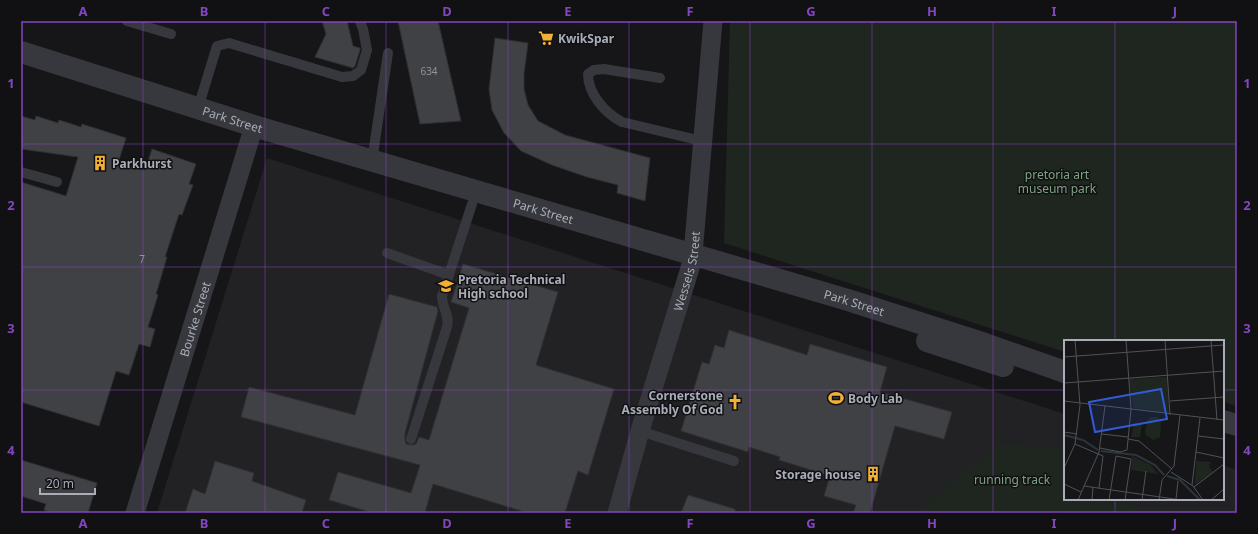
<svg xmlns="http://www.w3.org/2000/svg" width="1258" height="534" font-family="'Noto Sans',sans-serif">
<style>
.built{fill:#222225}
.green{fill:#1e261f}
.building{fill:#404145;stroke:#303034}
.lines{fill:none;stroke-linecap:round;stroke-linejoin:round}
.service{stroke:#37383d;stroke-width:10}
.minor{stroke:#37383d;stroke-width:19}
.tertiary{stroke:#37383d;stroke-width:22}
.grid{fill:none;stroke:#8446be;stroke-width:1;stroke-opacity:0.55}
.labels{text-anchor:middle;dominant-baseline:central;stroke-width:3;stroke-linejoin:round;paint-order:stroke}
.number-label{font-size:10px;fill:#8e929b}
.poi-label{font-size:12px;font-weight:bold;fill:#a8adb8;stroke:#111113;text-anchor:start}
.street-label{font-size:12px;fill:#a8adb8;stroke:#111113}
.park-label{font-size:12px;fill:#7fa381;stroke:#111113}
.inset-river{fill:none;stroke:#2c353c;stroke-width:2}
.inset-road{fill:none;stroke:#505258;stroke-width:1}
.view{fill:#325cd3;fill-opacity:0.15;stroke:#325cd3;stroke-width:2}
.inset-edge{fill:none;stroke:#a8adb8;stroke-width:2}
.neatline{fill:none;stroke:#8446be;stroke-width:1.5}
.grid-label{font-size:13px;text-anchor:middle;font-weight:bold;fill:#8446be}
</style>
<rect width="100%" height="100%" fill="#161618"/>
<path class="built" d="M267 158 1065 414V499H1223V465L1237 470V513H157Z"/>
<g class="green">
<path d="M730 21H1237V406L1223 402V341H1065V352L724 243Z"/>
<path d="M1001 444 1065 447V499H1130L1137 513H921L922 509 955 478Z"/>
</g>
<g class="building">
<path d="M322 21H347L353 46 360 48V50L355 66 353 68 315 57 326 34Z"/>
<path d="M398 21H438L461 121 420 124Z"/>
<path d="M495 38 528 43 524 74V89L528 105 538 121 565 135 650 158 645 201 617 193 618 185 587 177 552 165 521 151 504 133 492 110 489 89Z"/>
<path d="M21 116 35 120 36 116 58 123 59 120 81 127 82 124 126 138 118 163 145 170 152 149 196 164 189 184 193 185 182 215 179 214 165 257H167L156 294 158 295 148 327 155 329 150 347 139 344 129 375 116 371 99 426 21 402V182L66 196 78 157 21 149Z"/>
<path d="M463 264 558 292 536 365 614 389 588 475 578 471 565 513H528L433 484 425 513H373L329 500 338 472 411 493 420 465 241 417 249 387 355 415 389 294 437 307 438 311 405 433V440L406 444 412 445 416 444 419 437 429 440 469 308 451 302Z"/>
<path d="M729 330 807 355 810 344 887 367 880 392 952 412 944 439 895 426 870 513H853L856 505 824 496 830 476 779 460 780 457 749 447 748 452 681 431 702 362 709 364 715 345 724 348Z"/>
<path d="M21 460 97 483 88 513H53L44 510 46 504 21 496Z"/>
<path d="M215 461 254 473 252 481 306 500 302 513H185L193 489 205 494Z"/>
<path d="M688 495 735 509V513H681Z"/>
</g>
<g class="lines">
<g class="service">
<path d="M127 21 171 34"/>
<path d="M660 78 604 69 594 70 588 74C588 94 605 113 622 122L702 141"/>
<path d="M198 108 217 46 229 43 342 77 353 76 361 70 367 50 363 29 360 21"/>
<path d="M372 161 388 53"/>
<path d="M21 172 57 182"/>
<path d="M387 253 449 275"/>
<path d="M640 431 734 461"/>
<path d="M411 439 447 327C450 314 442 309 442 296L472 204"/>
</g>
<g class="minor">
<path id="s1" d="M135 513 254 126"/>
<path id="s2" d="M617 513 640 431 690 268 693 254 713 21"/>
</g>
<g class="tertiary">
<path id="s3" d="M21 52 254 126 848 300 976 341 1065 372"/>
<path d="M927 341 1003 366"/>
<path d="M1223 421 1237 425"/>
</g>
</g>
<path class="grid" d="M143 21V513M265 21V513M386 21V513M508 21V513M629 21V513M750 21V513M872 21V513M993 21V513M1115 21V341M21 144H1237M21 267H1237M21 390H1065M1223 390H1237M1115 499V513"/>
<defs>
<g id="supermarket-bare" transform="scale(1.2)"><path d="M-6-5.5h2.5l.6 2H6L4.5 2H-2.5L-4.4-4H-6ZM-1.5 3.2a1.3 1.3 0 1 0 .1 0ZM3 3.2a1.3 1.3 0 1 0 .1 0Z" fill="#f2b134" stroke="#111113" stroke-width="2.5" paint-order="stroke"/></g>
<g id="building-bare" transform="scale(1.2)"><path d="M-4-6H4V6H1V3H-1V6H-4ZM-2.5-4.3h1.7v1.8h-1.7ZM.8-4.3h1.7v1.8H.8ZM-2.5-1h1.7V.8h-1.7ZM.8-1h1.7V.8H.8Z" fill="#f2b134" stroke="#111113" stroke-width="2.5" paint-order="stroke"/></g>
<g id="school-bare" transform="scale(1.2)"><path d="M0-5L7-2L0 1L-7-2ZM-4 1L0 2.5L4 1V4Q0 6-4 4Z" fill="#f2b134" stroke="#111113" stroke-width="2.5" paint-order="stroke"/></g>
<g id="stadium-bare" transform="scale(1.2)"><path d="M0-5a6.5 5 0 1 0 0 10a6.5 5 0 1 0 0-10ZM-3.5-1.8h7v3.6h-7Z" fill="#f2b134" stroke="#111113" stroke-width="2.5" paint-order="stroke"/></g>
<g id="church-bare" transform="scale(1.2)"><path d="M-1.2-6h2.4v3.5h3.3v2.4h-3.3V6h-2.4V-.1h-3.3v-2.4h3.3Z" fill="#f2b134" stroke="#111113" stroke-width="2.5" paint-order="stroke"/></g>
</defs>
<g fill-rule="evenodd">
<use href="#supermarket-bare" x="546" y="38"/>
<use href="#building-bare" x="100" y="163"/>
<use href="#school-bare" x="446" y="286"/>
<use href="#stadium-bare" x="836" y="398"/>
<use href="#church-bare" x="735" y="402"/>
<use href="#building-bare" x="873" y="474"/>
</g>
<g class="labels">
<g class="number-label">
<text x="429" y="71">634</text>
<text x="142" y="259">7</text>
</g>
<g class="poi-label">
<text x="558" y="38">KwikSpar</text>
<text x="112" y="163">Parkhurst</text>
<text x="458" y="279">Pretoria Technical<tspan x="458" dy="14">High school</tspan></text>
<text x="723" y="395" text-anchor="end">Cornerstone<tspan x="723" dy="14">Assembly Of God</tspan></text>
<text x="848" y="398">Body Lab</text>
<text x="861" y="474" text-anchor="end">Storage house</text>
</g>
<g class="street-label">
<text stroke="none"><textPath href="#s3" startOffset="222">Park Street</textPath></text>
<text stroke="none"><textPath href="#s3" startOffset="546">Park Street</textPath></text>
<text stroke="none"><textPath href="#s2" startOffset="252">Wessels Street</textPath></text>
<text stroke="none"><textPath href="#s3" startOffset="870">Park Street</textPath></text>
<text stroke="none"><textPath href="#s1" startOffset="203">Bourke Street</textPath></text>
</g>
<g class="park-label">
<text x="1057" y="174">pretoria art<tspan x="1057" dy="14">museum park</tspan></text>
<text x="1012" y="479">running track</text>
</g>
</g>
<g transform="translate(1064 340)">
<rect width="160" height="160" fill="#161618"/>
<path d="M103 37 105 73 69 68 65 39ZM87 77H94L97 82 96 97 89 100 81 94 83 81ZM70 83 78 84 76 97H67ZM68 116 87 125 94 134 67 130ZM132 121 147 122 145 127 149 132 131 145Z" fill="#1e261f"/>
<path class="inset-river" d="M0 95 19 100 34 110M37 111 72 115 91 125 100 135M103 136 116 140 136 160"/>
<path class="inset-road" d="M101 0 106 75M147 0 153 80M0 17 160 5M0 43 160 31M0 61 160 80M106 61 160 57M0 92 13 94M38 94 64 97M134 96 160 99M64 99 75 101 108 129M11 104 39 116 35 148M36 108 56 112 63 110 67 69 62 0M132 112 160 118M0 128 11 104 16 65 11 0M107 132 129 146 139 160M0 144 17 152M128 145 136 78M20 146 117 160M130 147 160 124M112 159 114 141M14 160 35 112 41 66M28 160 29 147M45 160 52 116 67 119 61 160M78 160 82 131M95 160 98 140 110 126 116 75M147 160 160 149"/>
<path class="view" d="M97 49 103 79 31 92 25 62Z"/>
<rect width="160" height="160" class="inset-edge"/>
</g>
<rect width="1258" height="534" fill="none" stroke="#111113" stroke-width="44"/>
<path d="M40 488v6h55v-6" fill="none" stroke="#a8adb8" stroke-width="2"/>
<text x="46" y="488" font-size="12" fill="#a8adb8" stroke="#111113" stroke-width="3" paint-order="stroke">20 m</text>
<rect x="22" y="22" width="1214" height="490" class="neatline"/>
<g class="grid-label">
<text x="83" y="16">A</text>
<text x="204" y="16">B</text>
<text x="326" y="16">C</text>
<text x="447" y="16">D</text>
<text x="568" y="16">E</text>
<text x="690" y="16">F</text>
<text x="811" y="16">G</text>
<text x="932" y="16">H</text>
<text x="1054" y="16">I</text>
<text x="1175" y="16">J</text>
<text x="11" y="88">1</text>
<text x="1247" y="88">1</text>
<text x="11" y="210">2</text>
<text x="1247" y="210">2</text>
<text x="11" y="333">3</text>
<text x="1247" y="333">3</text>
<text x="11" y="455">4</text>
<text x="1247" y="455">4</text>
<text x="83" y="528">A</text>
<text x="204" y="528">B</text>
<text x="326" y="528">C</text>
<text x="447" y="528">D</text>
<text x="568" y="528">E</text>
<text x="690" y="528">F</text>
<text x="811" y="528">G</text>
<text x="932" y="528">H</text>
<text x="1054" y="528">I</text>
<text x="1175" y="528">J</text>
</g>
</svg>
